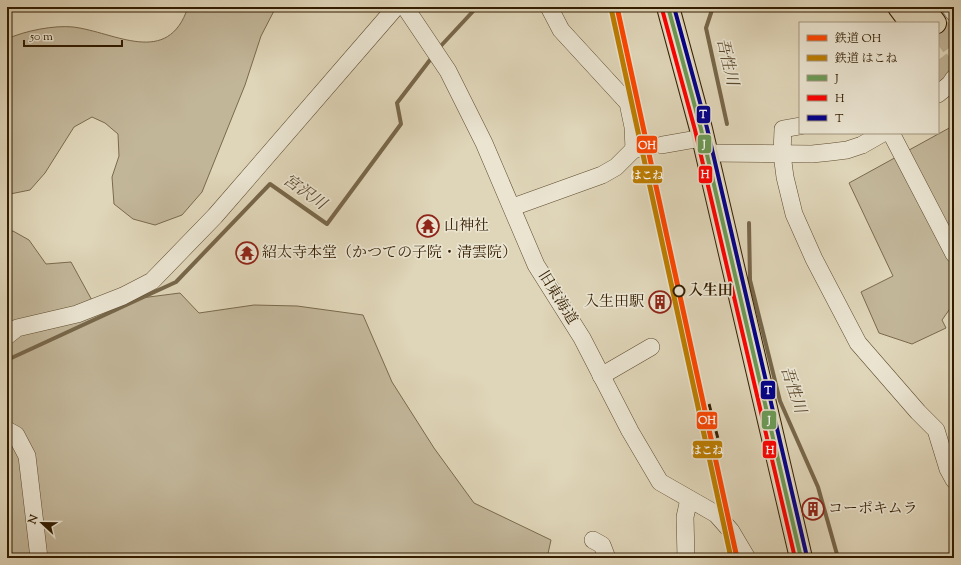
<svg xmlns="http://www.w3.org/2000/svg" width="961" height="565" font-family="'Sorts Mill Goudy','Noto Serif JP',serif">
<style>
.green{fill:#c2b699;stroke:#7a6a4c}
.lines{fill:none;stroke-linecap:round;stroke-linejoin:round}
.stream{stroke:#776649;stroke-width:4}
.minor-tunnel{stroke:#bdb093;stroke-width:17;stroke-dasharray:17 8;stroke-linecap:butt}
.highway-tunnel{stroke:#bdb093;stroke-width:22;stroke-dasharray:22 11;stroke-linecap:butt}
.minor-casing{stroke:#5e4b2e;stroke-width:18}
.highway-casing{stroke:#331d00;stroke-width:24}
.minor{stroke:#eae4d1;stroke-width:17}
.highway{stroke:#dfd5b8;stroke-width:22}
.rail{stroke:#331d00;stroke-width:3;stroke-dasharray:7 7;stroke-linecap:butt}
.bus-1-casing{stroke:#eae4d1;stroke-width:7}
.bus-2-casing{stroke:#eae4d1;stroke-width:7}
.bus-3-casing{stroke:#eae4d1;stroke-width:7}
.bus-1{stroke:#6b9a56;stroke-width:4}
.bus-2{stroke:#f00;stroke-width:4}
.bus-3{stroke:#00008b;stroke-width:4}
.rail-1-casing{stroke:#eae4d1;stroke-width:8}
.rail-2-casing{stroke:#eae4d1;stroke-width:8}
.rail-1{stroke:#ff4500;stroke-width:5}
.rail-2{stroke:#bc7d00;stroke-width:5}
.stop-dot{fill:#eae4d1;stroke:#331d00;stroke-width:2}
.labels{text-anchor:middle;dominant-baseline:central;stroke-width:3.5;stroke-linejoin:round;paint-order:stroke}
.poi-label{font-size:15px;fill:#331d00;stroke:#eae4d1;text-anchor:start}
.stop-label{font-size:15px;font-weight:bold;fill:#331d00;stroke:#eae4d1;text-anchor:start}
.street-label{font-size:15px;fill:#331d00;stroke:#eae4d1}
.water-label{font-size:16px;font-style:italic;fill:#5b472a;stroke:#eae4d1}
.line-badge{stroke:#eae4d1;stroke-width:1.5}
.badge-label{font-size:11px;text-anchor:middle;font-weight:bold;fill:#fff}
</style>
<rect width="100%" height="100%" fill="#dfd5b8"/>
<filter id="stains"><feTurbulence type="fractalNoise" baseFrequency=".005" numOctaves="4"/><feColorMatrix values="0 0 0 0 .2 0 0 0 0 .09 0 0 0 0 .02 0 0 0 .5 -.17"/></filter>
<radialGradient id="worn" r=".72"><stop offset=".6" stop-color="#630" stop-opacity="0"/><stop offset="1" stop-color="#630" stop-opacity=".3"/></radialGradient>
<g class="green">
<path d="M188 7H276L261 36 245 85 202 192 182 215 155 225 133 219 114 204 112 177 119 156 118 134 105 123 92 117 74 127 45 173 30 190 10 194 7 193V39C24 31 54 25 73 27 115 32 168 68 188 7Z"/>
<path d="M951 127 954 133V303L942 320 946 328 912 344 879 333 861 292 893 276 849 183Z"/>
<path d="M13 231 29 240 46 264 71 262 94 304 114 312 141 298 180 293 199 313 254 305 297 306 363 315 392 382 434 448 474 503 551 540 547 558H7V232Z"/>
</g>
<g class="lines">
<g class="stream">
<path d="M713 7 706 28 727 124"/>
<path d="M438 49 477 7"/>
<path d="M749 223 750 280 780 401 818 487 838 558"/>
<path d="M7 360 176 282 270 184 327 224 401 124 397 103 433 56"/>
</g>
<path class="minor-tunnel" d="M638 149 662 145"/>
<g class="highway-tunnel">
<path d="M939 28 954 48"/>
<path d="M938 60 954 82"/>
</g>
<g class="minor-casing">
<g id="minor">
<path d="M405 7 448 71 484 143 536 265 582 338 630 431 660 482 716 514 731 531 747 558"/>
<path d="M549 7 561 30 628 103 633 127 634 149"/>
<path d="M950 7 954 13"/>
<path d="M938 94 950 84 954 78"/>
<path d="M800 126 783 129 782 154 785 177 794 214 814 259 858 343 918 412 936 430 948 469 954 480"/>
<path d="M891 133 954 254"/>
<path d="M662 145 702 138"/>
<path d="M706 153 812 154 831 152 847 150 862 145 883 133"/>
<path d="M513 207 602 175 616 167 634 149H638"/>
<path d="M7 336 17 328 77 314 123 296 152 281 215 216 396 7"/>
<path d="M601 376 651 347"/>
<path d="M7 430 16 435 27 456 39 558"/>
<path d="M593 540 602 545 607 558"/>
<path d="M686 558 685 517 689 499"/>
</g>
</g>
<g class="highway-casing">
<g id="highway">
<path d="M668 7 701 129 801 558"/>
<path d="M899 7 911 23"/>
<path d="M923 7 935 23"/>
</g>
</g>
<use href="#minor" class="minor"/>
<use href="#highway" class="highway"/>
<g class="rail">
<path d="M616 7 620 25"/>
<path d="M709 404 723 458"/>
</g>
<g class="bus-1-casing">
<path id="bus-1" d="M668 7 701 129 801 558"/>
</g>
<g class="bus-2-casing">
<path id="bus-2" d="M662 9 695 130 795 558"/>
</g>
<g class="bus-3-casing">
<path id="bus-3" d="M674 7 707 128 807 557"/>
</g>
<use href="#bus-1" class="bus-1"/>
<use href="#bus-2" class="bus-2"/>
<use href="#bus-3" class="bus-3"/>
<g class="rail-1-casing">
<path id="rail-1" d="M617 7 737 558"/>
</g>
<g class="rail-2-casing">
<path id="rail-2" d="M611 8 731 558"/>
</g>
<use href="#rail-1" class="rail-1"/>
<use href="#rail-2" class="rail-2"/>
</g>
<defs>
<g id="temple-ring" transform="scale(1.15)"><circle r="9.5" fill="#eae4d1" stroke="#8f2418" stroke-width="1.5"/><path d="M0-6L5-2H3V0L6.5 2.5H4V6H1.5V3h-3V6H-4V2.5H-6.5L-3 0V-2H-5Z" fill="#8f2418"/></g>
<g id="building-ring" transform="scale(1.15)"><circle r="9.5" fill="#eae4d1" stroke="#8f2418" stroke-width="1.5"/><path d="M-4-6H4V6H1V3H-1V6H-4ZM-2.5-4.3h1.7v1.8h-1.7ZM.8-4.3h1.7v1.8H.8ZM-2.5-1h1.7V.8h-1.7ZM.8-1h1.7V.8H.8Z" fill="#8f2418"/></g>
</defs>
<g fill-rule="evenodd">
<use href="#temple-ring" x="428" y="226"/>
<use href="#temple-ring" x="247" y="253"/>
<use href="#building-ring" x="660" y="302"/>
<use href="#building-ring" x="813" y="509"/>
</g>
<circle class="stop-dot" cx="679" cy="291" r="5.5"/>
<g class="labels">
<g class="poi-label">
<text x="444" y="226">山神社</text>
<text x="262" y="253">紹太寺本堂（かつての子院・清雲院）</text>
<text x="644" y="302" text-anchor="end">入生田駅</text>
<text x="828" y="509">コーポキムラ</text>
</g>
<g class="stop-label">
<text x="688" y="291">入生田</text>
</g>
<g class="street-label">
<text transform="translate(557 298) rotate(58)">旧東海道</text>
</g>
<g class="water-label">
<text transform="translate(726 62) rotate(77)">吾性川</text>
<text transform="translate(304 193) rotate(35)">宮沢川</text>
<text transform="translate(792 390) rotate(72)">吾性川</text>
</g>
</g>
<g class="line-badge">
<rect x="696" y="105" width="15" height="19" rx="4" fill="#00008b"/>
<rect x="697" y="134" width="15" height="20" rx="4" fill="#6b9a56"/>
<rect x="636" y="135" width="22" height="19" rx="4" fill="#ff4500"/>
<rect x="698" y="165" width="15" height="19" rx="4" fill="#f00"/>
<rect x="632" y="165" width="31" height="19" rx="4" fill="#bc7d00"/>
<rect x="760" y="380" width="16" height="20" rx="4" fill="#00008b"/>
<rect x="761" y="410" width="16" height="20" rx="4" fill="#6b9a56"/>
<rect x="696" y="411" width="22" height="19" rx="4" fill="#ff4500"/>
<rect x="762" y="440" width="15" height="19" rx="4" fill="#f00"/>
<rect x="692" y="440" width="31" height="19" rx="4" fill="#bc7d00"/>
</g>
<g class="badge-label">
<text x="703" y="118">T</text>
<text x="704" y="148">J</text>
<text x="647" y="149">OH</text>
<text x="705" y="178">H</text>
<text x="647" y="179">はこね</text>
<text x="768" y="394">T</text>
<text x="769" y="424">J</text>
<text x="707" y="424">OH</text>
<text x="770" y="454">H</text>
<text x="707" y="454">はこね</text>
</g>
<rect width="961" height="565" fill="none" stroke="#dfd5b8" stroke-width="24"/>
<rect x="8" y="8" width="945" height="549" fill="none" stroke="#331d00" stroke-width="2"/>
<rect x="12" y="12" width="937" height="541" fill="none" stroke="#331d00"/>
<rect x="799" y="22" width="140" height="112" fill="#eae4d1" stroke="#a1947d"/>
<rect x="807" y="35" width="20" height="6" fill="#ff4500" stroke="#a1947d"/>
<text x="835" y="42" font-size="12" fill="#331d00">鉄道 OH</text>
<rect x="807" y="55" width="20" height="6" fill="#bc7d00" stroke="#a1947d"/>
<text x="835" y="62" font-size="12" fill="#331d00">鉄道 はこね</text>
<rect x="807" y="75" width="20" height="6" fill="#6b9a56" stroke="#a1947d"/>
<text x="835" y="82" font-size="12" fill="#331d00">J</text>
<rect x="807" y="95" width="20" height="6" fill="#ff0000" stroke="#a1947d"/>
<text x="835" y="102" font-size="12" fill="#331d00">H</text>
<rect x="807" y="115" width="20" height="6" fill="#00008b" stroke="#a1947d"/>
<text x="835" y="122" font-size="12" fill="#331d00">T</text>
<g transform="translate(42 523) rotate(292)" stroke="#eae4d1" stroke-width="3" paint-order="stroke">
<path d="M0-3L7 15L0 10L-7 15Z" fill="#331d00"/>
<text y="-6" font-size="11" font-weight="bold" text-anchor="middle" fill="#331d00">N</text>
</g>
<path d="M24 40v6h98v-6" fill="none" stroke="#331d00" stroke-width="2"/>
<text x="30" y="40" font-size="12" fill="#331d00" stroke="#eae4d1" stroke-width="3" paint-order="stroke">50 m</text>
<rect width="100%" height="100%" filter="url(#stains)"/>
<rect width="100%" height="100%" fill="url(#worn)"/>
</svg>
